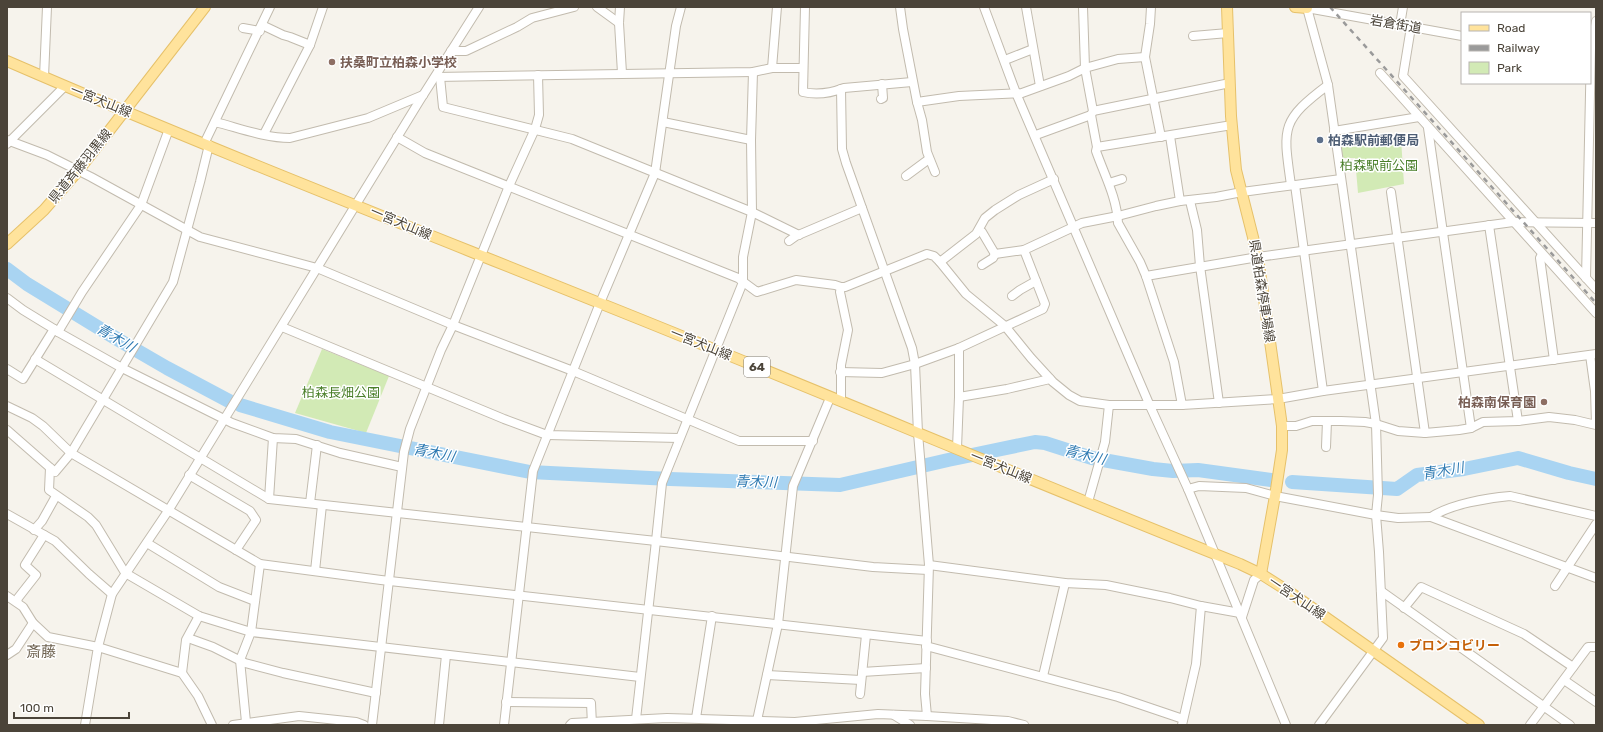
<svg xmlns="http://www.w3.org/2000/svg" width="1603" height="732" font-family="Rubik,'Noto Sans JP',sans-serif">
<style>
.green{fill:#d2eab5}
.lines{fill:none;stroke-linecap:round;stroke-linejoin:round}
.river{stroke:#a9d4f2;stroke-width:14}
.minor-casing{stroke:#c2bbae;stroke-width:10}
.major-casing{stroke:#e6c16a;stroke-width:12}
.minor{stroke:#fff;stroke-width:8}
.major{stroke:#ffe39c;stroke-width:10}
.rail{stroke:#9a9a9a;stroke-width:2.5;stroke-dasharray:5 5;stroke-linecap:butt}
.education-dot{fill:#8d6e63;stroke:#fff;stroke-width:1.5}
.service-dot{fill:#5c6f8a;stroke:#fff;stroke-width:1.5}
.food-dot{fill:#e8710a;stroke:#fff;stroke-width:1.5}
.labels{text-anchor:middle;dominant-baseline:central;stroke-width:3;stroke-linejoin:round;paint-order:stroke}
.shield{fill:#fff;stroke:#817c74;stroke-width:1}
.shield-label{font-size:12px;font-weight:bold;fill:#4b4439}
.street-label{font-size:13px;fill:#4b4439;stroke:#fff}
.education-label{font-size:13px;font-weight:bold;fill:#785e54;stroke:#fff;text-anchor:start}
.service-label{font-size:13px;font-weight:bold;fill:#4e5e75;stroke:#fff;text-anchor:start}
.park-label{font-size:13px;fill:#4a7f2a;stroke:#fff}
.food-label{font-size:13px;font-weight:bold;fill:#c56008;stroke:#fff;text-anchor:start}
.water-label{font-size:14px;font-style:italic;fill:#2e7ab2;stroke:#fff}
.quarter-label{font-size:15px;fill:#6e6250;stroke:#fff}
</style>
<rect width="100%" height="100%" fill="#f6f3ec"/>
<g class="green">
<path d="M1401 139 1404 184 1358 193 1355 158H1340L1339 146Z"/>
<path d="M322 349 389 376 366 433 295 413Z"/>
</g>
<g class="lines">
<g class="river">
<path d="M7 269 27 284 117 339 167 368 229 401"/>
<path d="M240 405 330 432 530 472 670 479 840 485 948 460 1035 442 1045 443 1092 458 1153 469 1173 471 1198 470 1271 480"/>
<path d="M1292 482 1397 489 1417 475 1464 469 1518 458 1569 473 1596 479"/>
</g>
<g class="minor-casing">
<g id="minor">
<path d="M597 7 619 23"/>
<path d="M620 7 619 23 622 73"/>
<path d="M805 7 803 92C816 95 831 93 844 88L912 82"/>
<path d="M900 7 903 29 917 102 959 96 1022 93 1069 76 1085 68 1118 59 1145 57"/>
<path d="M984 7 1016 93 1150 406 1188 489 1286 725"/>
<path d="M1026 7 1040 86"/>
<path d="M1083 7 1085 68 1093 111 1091 115 1097 147 1096 151C1104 174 1117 198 1118 223L1140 262 1146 276 1174 362 1182 405"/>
<path d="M1151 7 1150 24 1145 57 1161 137"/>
<path d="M262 25 283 35 290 37 310 45"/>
<path d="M1400 25 1403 7"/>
<path d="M1411 27 1403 76 1596 289"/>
<path d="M243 28 260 31"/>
<path d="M1193 36 1228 33"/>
<path d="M451 51H466L517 27 532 18 574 7"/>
<path d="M1005 60 1033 49"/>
<path d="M772 68 777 7"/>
<path d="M1380 73 1596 313"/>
<path d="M44 77 47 7"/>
<path d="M436 77 753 72 772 68H802"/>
<path d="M440 77 443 107 572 139 752 212 799 235"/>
<path d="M841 89 842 149 846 163 912 348 915 364 918 433 929 565 925 694 927 716"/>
<path d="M881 99 883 98 882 84"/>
<path d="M917 102 922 120 927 152 935 172"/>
<path d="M1093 111 1230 83"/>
<path d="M215 122C239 128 265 138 290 138L368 118 423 95"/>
<path d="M663 122 751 140"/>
<path d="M1428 128 1471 428"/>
<path d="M1334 131 1419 117"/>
<path d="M264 134 310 45 323 7"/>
<path d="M1036 135 1091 115"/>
<path d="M1170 136 1180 201"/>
<path d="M397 137 425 153 738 278 757 292 796 280 835 285 841 287H845L927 254 934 256 940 262 976 234 985 218 995 210 1019 195 1054 179"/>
<path d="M7 140 47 155 91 177 200 237 317 268 453 325 573 371 739 441H813"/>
<path d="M7 144 64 87"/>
<path d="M204 144 270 7"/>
<path d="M1097 147 1232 125"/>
<path d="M906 176 929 159"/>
<path d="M1109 183 1122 179"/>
<path d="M1291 185C1283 128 1280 121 1328 85"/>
<path d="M1295 185 1323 391"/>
<path d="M1391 192 1425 433"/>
<path d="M1190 201 1197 230 1200 266 1219 403"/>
<path d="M1489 225 1518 421"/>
<path d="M979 230 982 232 995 254 1024 250"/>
<path d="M789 241 796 236 862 208"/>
<path d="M1542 254 1540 258 1554 360"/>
<path d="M940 262 966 294 1005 326 1031 358 1053 382 1069 395 1080 401 1109 405H1182L1278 399 1323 391 1596 354"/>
<path d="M982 265 993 258 995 254"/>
<path d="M1146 276 1258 257 1513 222 1596 223"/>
<path d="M1586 278 1591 48 1596 21"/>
<path d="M1012 296 1020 290 1036 281"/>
<path d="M7 298 23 310 54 329"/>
<path d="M282 327 504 419 547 435 679 438"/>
<path d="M58 332 122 368 232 423 273 438 296 439 340 453 402 467"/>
<path d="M1590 355 1595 391 1596 424"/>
<path d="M35 359 269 499 656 541 873 567 928 570"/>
<path d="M7 369 23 379 54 329 58 332 82 292 141 205 169 129"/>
<path d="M840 372 882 373 915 364 959 348 1043 309 1045 304 1024 250 1082 223 1118 216 1156 206 1180 201 1216 197 1242 192 1341 179"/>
<path d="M959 397 1007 389 1050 379"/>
<path d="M841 401V365L848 330 840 292 841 287"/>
<path d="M7 406 32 418 43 426 71 453 260 564 381 580 927 641"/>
<path d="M1282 426H1296L1312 421H1341L1365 422 1376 424 1398 431 1425 433 1459 430 1471 428 1483 422 1518 421 1549 417 1575 420 1596 425"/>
<path d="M7 430 55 472 71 453 173 282 200 182 209 145"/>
<path d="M1326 447 1327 421"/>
<path d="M957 448 959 397V348"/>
<path d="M50 468 49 490 88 517 96 525 124 571 127 574 199 616 251 632 640 677"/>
<path d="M189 475 250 511 256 520 236 550"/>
<path d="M1188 489 1199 486 1246 488 1275 496 1376 515 1398 518 1431 517"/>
<path d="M269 499 273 438"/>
<path d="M1088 502 1105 442 1109 405"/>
<path d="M310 503 317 445"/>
<path d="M7 514 55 541 89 574 112 594"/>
<path d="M1596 516 1510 496C1487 498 1451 504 1431 517L1596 578"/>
<path d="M34 530 42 521 56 496"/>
<path d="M147 543 219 587 255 601"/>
<path d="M929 565 1065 583 1106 585 1170 598 1201 606 1240 613"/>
<path d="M315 571 322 505"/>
<path d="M1555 586 1596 524"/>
<path d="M1381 591 1570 725"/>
<path d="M7 596 23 607 33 623 48 637 98 647 182 673 198 696 212 725"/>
<path d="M17 602 18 598 36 575 25 565 44 535"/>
<path d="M1404 608 1421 587 1524 634 1573 667"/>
<path d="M1242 617 1254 580 1261 574"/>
<path d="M188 638 213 647 245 663 283 673 376 693"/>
<path d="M926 646 1118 697 1183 719"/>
<path d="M7 655 16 649 33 623"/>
<path d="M862 672 926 668"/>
<path d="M182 673 186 640 199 616"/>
<path d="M767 675 861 680"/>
<path d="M1043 676 1065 583"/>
<path d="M1564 680 1596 702"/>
<path d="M860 694 866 635"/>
<path d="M506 702 591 703 592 725"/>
<path d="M894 715 910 725"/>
<path d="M696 718 712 616"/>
<path d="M636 719 656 541 662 483 743 282V257L752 212 751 140 753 72"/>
<path d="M246 722 240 660 251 632 260 564"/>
<path d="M85 725 98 647 112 594 168 511 420 100 479 7"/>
<path d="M233 725 299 716 356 722 364 725"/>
<path d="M372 725 404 452 410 429 441 350 453 325 509 186 535 129 539 115 538 75"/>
<path d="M439 725 446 655"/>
<path d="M504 725 533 471 600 303 655 173 676 26 681 7"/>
<path d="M570 725 572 723 667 718 795 722 878 714 927 716 1008 721 1024 725"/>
<path d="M756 725 778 624 793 486 830 398"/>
<path d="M1182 725 1196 664 1201 606"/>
<path d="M1319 725 1383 638 1379 552 1376 515 1378 495 1376 424 1328 85 1307 8 1462 36"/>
<path d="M1530 725 1588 647H1596"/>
</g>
</g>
<g class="major-casing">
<g id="major">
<path d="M1227 7 1231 116 1236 170 1258 257 1282 426V450L1275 496 1261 574"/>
<path d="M1295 7 1307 8"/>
<path d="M7 61C203 146 403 224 602 304 815 389 1026 479 1240 564L1261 574 1291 593 1479 725"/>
<path d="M7 244 44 210 78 171 205 7"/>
</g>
</g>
<use href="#minor" class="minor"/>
<use href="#major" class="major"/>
<path class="rail" d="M1330 7 1596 303"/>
</g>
<g class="education-dot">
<circle cx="332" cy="62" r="4"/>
<circle cx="1544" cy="402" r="4"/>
</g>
<circle class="service-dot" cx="1320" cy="140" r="4"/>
<circle class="food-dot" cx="1401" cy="645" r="4"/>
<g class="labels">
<rect class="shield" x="744" y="357" width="26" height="20" rx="3"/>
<g class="shield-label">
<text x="757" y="367">64</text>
</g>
<g class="street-label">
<text transform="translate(1396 24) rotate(10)">岩倉街道</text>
<text transform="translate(101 101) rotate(22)">一宮犬山線</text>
<text transform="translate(80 166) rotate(-51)">県道斉藤羽黒線</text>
<text transform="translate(401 223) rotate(23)">一宮犬山線</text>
<text transform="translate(1262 291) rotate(81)">県道柏森停車場線</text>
<text transform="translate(701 344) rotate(22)">一宮犬山線</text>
<text transform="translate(1001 467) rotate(22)">一宮犬山線</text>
<text transform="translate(1297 598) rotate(34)">一宮犬山線</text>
</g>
<g class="education-label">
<text x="340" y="62">扶桑町立柏森小学校</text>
<text x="1536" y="402" text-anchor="end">柏森南保育園</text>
</g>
<g class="service-label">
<text x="1328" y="140">柏森駅前郵便局</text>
</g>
<g class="park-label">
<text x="1379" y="165">柏森駅前公園</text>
<text x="341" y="392">柏森長畑公園</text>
</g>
<g class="food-label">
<text x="1409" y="645">ブロンコビリー</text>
</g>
<g class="water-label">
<text transform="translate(116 338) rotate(30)">青木川</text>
<text transform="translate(434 453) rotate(11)">青木川</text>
<text transform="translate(1085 455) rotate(14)">青木川</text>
<text transform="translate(1443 471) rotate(-10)">青木川</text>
<text transform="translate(756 482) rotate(2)">青木川</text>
</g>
<g class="quarter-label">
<text x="41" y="652">斎藤</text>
</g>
</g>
<rect width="1603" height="732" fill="none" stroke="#4b4439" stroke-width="16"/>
<rect x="1461" y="12" width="130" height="72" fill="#ffffff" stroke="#b7b4b0"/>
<rect x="1469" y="25" width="20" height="6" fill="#ffe39c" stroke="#b7b4b0"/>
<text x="1497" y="32" font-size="12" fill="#4b4439">Road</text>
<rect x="1469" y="45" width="20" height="6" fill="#9a9a9a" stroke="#b7b4b0"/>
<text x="1497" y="52" font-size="12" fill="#4b4439">Railway</text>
<rect x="1469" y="62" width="20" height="12" fill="#d2eab5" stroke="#b7b4b0"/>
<text x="1497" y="72" font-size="12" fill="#4b4439">Park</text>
<path d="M14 712v6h115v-6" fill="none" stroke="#4b4439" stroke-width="2"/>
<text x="20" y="712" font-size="12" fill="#4b4439" stroke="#ffffff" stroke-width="3" paint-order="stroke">100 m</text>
</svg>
